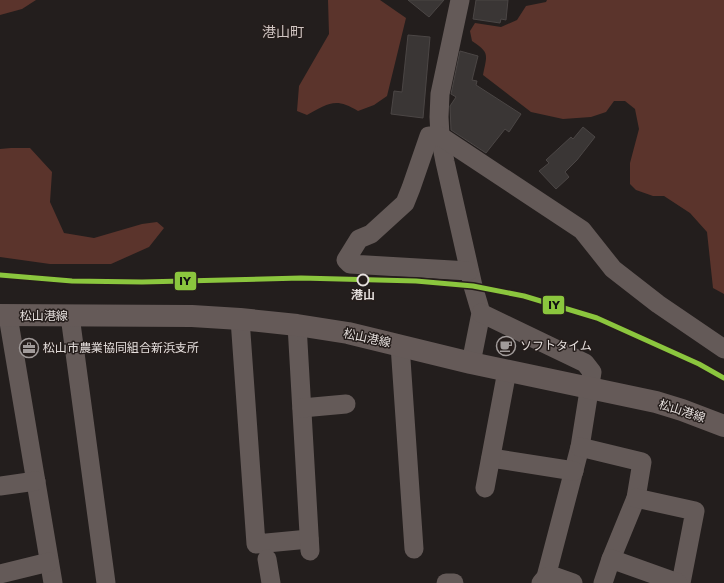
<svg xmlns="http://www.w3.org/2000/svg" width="724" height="583" font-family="'DejaVu Sans','Noto Sans JP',sans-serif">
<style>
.green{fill:#5b342c}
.building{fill:#3a3635;stroke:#4b4645}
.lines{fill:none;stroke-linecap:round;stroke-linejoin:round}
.minor{stroke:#645a58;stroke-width:19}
.primary{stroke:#655a58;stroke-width:22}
.rail-1-casing{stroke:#251d1b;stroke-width:8}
.rail-1{stroke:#8bc63e;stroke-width:5}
.stop-dot{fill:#251d1b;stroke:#e5dfdd;stroke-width:2}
.labels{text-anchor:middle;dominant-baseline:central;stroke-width:3;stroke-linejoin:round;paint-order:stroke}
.stop-label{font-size:12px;font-weight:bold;fill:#e5dfdd;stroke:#251d1b}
.street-label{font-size:12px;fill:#e5dfdd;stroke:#251d1b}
.poi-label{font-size:12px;fill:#e5dfdd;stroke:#251d1b;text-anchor:start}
.quarter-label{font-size:14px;fill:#d0c5c2;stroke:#251d1b}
.line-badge{stroke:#251d1b;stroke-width:1.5}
.pale-badge-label{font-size:11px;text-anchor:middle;font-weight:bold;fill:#111}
</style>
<rect width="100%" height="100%" fill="#231e1d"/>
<g class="green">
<path d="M0 0H36L22 9 0 15Z"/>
<path d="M328 0H380L406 18 387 96 374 105 358 111C336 97 328 103 307 115L297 111 299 86 329 34Z"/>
<path d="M547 0H724V294L713 288 707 232 690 213 664 196H653L636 190 630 184V163L639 129 635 109 625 101H614L606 112 591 117 563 119 531 112 483 75C487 54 490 53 472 41L470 31 475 23 501 27 517 20 526 6 546 2Z"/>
<path d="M11 148H30L52 172 50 202 64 233 94 238 142 224 157 222 164 228 149 247 111 264H50L0 257V149Z"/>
</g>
<g class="building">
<path d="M408 0H444L429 17Z"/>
<path d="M476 0H508L506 20 501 19 500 23 473 19Z"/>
<path d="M408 35 430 37 423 118 391 114 394 91 402 92Z"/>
<path d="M460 51 478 56 472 80 477 81 476 85 521 114 509 132 505 129 486 153 451 130 450 106 456 97 451 94Z"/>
<path d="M583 127 595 137 577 160 565 172 569 177 556 189 539 171 549 163 546 160 571 137 573 139Z"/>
</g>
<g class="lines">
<g class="minor">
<path d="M460 0 440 94 439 117 440 136 445 162 473 286 481 313 471 363"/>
<path d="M469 271 350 264 346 260 359 239 371 234 405 203 411 188 429 136H440L582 230 613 269 658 304 724 349"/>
<path d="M481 313 585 363 592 372 580 447 546 577 541 583"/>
<path d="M8 316 53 583"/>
<path d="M70 316 106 583"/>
<path d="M240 319 256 544 309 539"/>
<path d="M297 325 310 551"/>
<path d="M400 345 414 549"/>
<path d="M302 408 346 404"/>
<path d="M580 447 642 462 636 498 611 559"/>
<path d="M491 458 574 471"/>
<path d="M0 486 36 481"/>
<path d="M485 488 507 371"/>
<path d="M636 498 695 511 681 583"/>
<path d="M267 559 271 583"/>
<path d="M0 574 49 562"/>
<path d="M446 583H454"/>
<path d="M549 583 546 577H556L573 583"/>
<path d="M603 583 611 559 678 583"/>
</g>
<path class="primary" d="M0 315 192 316 240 319 297 325 348 333 471 363 656 402 682 410 724 426"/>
<g class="rail-1-casing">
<path id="rail-1" d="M0 275 72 281 142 282 301 278 416 281 473 286 524 296 597 318 699 364 724 378"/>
</g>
<use href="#rail-1" class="rail-1"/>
</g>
<defs>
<g id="cafe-ring" transform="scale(1)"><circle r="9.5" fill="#251d1b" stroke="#a19b9a" stroke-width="1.5"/><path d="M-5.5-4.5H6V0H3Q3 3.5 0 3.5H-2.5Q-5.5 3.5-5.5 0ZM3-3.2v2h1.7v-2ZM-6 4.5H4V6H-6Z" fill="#a19b9a"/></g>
<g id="office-ring" transform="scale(1)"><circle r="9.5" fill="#251d1b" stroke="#a19b9a" stroke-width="1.5"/><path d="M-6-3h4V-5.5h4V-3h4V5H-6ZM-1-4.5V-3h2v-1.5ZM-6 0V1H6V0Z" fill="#a19b9a"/></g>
</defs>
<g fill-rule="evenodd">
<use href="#cafe-ring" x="506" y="346"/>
<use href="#office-ring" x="29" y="348"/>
</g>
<circle class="stop-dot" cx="363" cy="280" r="5.5"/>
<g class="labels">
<g class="stop-label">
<text x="363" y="295">港山</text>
</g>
<g class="street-label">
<text x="44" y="316">松山港線</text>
<text transform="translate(367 338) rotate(12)">松山港線</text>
<text transform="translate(682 411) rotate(18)">松山港線</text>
</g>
<g class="poi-label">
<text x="520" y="346">ソフトタイム</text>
<text x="43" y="348">松山市農業協同組合新浜支所</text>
</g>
<g class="quarter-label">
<text x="283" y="32">港山町</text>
</g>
</g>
<g class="line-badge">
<rect x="174" y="271" width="23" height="20" rx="4" fill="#8bc63e"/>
<rect x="542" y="295" width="23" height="20" rx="4" fill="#8bc63e"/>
</g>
<g class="pale-badge-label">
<text x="185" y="285">IY</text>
<text x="554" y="309">IY</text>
</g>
</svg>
